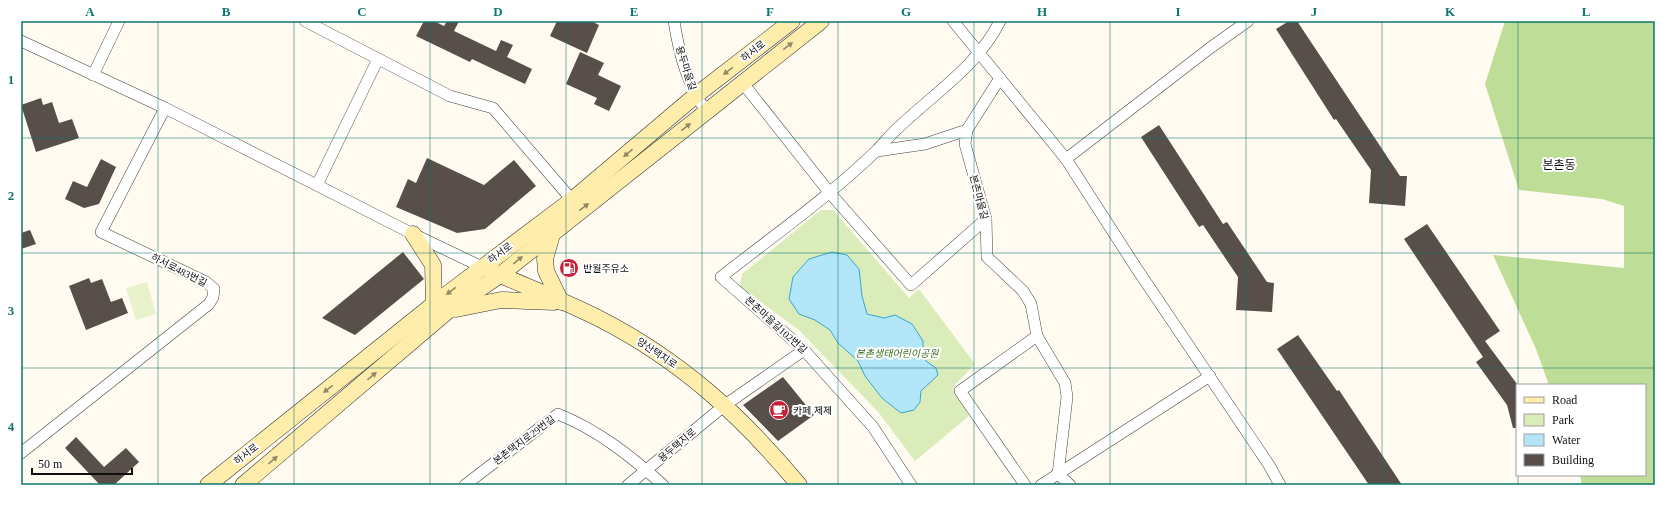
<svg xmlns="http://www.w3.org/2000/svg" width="1676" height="506" font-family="'Times New Roman','Noto Sans KR',serif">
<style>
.green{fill:#d9ecb9}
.forest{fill:#bedd97}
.pitch{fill:#e9f2cb}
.water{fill:#b4e6f9;stroke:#37a6d3}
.building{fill:#584f4b}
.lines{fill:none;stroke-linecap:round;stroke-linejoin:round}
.street-casing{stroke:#424242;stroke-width:12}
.secondary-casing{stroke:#313131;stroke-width:17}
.street{stroke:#fff;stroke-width:11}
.secondary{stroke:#ffedac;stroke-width:16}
.oneway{fill:#938965}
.grid{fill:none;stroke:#0f766e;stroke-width:1;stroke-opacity:0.55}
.labels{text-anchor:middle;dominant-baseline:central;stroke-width:4;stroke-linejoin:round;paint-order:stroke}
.street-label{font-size:10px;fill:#0f0f0f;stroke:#fff}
.poi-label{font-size:10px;fill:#0f0f0f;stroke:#fff;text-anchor:start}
.park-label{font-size:10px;font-style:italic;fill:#356b1c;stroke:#fff}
.quarter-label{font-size:12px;fill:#0f0f0f;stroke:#fff}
.neatline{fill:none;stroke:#0f766e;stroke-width:1.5}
.grid-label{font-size:13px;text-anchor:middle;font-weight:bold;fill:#0f766e}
</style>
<rect width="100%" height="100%" fill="#fffbf1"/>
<path class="green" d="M821 210H833L909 298 919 289 975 364 953 387 969 416 915 461 879 413 800 331 740 286 742 274Z"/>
<path class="forest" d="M1505 21H1655V485H1582L1580 475H1645V385H1549L1536 349 1493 255 1624 268V206L1602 199 1519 190 1485 84Z"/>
<path class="pitch" d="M147 282 156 314 136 320 126 288Z"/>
<path class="water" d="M832 252 847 255 859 269 862 296 867 314 884 318 895 315 912 324 923 341V354L926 361 936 368 938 375 921 391 920 402 914 410 901 413 882 398 865 376 858 361 838 343 830 330 815 320 799 314 789 299 793 277 809 259Z"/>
<g class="building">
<path d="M424 21H434L444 26 447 21H459L454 31 496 51 501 40 513 45 507 57 532 69 525 84 472 59 470 62 416 36Z"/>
<path d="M557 21H591L599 25 587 53 550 36Z"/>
<path d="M1289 21H1297L1400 176H1407L1405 206 1369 203 1371 170 1336 119 1334 120 1276 29Z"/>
<path d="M580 52 604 63 598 75 621 86 609 111 594 104 597 98 566 84Z"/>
<path d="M41 98 43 105 52 102 59 123 72 119 79 138 36 152 21 105Z"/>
<path d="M1159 125 1223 224 1227 222 1267 282 1274 283 1272 312 1236 310 1238 277 1203 225 1199 227 1141 137Z"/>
<path d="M427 158 484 185 514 160 536 186 485 229 457 233 396 207 408 179 416 183Z"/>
<path d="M101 159 116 167 99 204 84 208 65 199 73 181 87 187Z"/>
<path d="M1427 224 1500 331 1485 341 1517 384V428H1513L1507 405 1476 362 1483 357 1404 239Z"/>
<path d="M30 230 36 244 21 249V233Z"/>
<path d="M403 252 424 279 355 335 322 318Z"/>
<path d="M89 278 91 283 102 279 111 302 122 298 128 313 86 330 69 286Z"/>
<path d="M1298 335 1337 391 1339 390 1402 485H1369L1277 349Z"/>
<path d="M783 377 814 415 778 441 743 405Z"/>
<path d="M76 437 104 467 126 448 139 462 114 485H100L65 448Z"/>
</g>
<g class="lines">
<g class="street-casing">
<g id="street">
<path d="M305 21 450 96 493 108 572 200"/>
<path d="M674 21C679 53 687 84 706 111"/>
<path d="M953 21 1066 159"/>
<path d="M1248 21 1210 48 1066 159 1135 266 1269 465 1280 485"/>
<path d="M21 41 165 108 413 234 482 267"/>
<path d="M93 75 119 21"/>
<path d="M1000 78 967 130 965 144 986 219 987 257 1023 291 1031 304 1037 336 1065 383 1067 397 1058 474"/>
<path d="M742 82 829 192 911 285 986 219"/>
<path d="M877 151 925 144 967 130"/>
<path d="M317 185 378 59"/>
<path d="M21 453 209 304 213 297 214 289 206 282 101 232 165 108"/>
<path d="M1058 474 1070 485"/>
<path d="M465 485 558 414C598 430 632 457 663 485"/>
<path d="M628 485 725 405 804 350"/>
<path d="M911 485 873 427 804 350 721 277C773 236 829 197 877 150 884 143 890 135 898 128 933 94 978 66 1000 21"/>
<path d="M1025 485 960 391 1037 336"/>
<path d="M1041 485 1210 376"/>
</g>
</g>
<g class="secondary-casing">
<g id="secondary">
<path d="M553 231 545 259 546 271 561 302"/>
<path d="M413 234 433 265 434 304"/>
<path d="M491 271C527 287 565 301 600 319 680 360 742 416 799 485"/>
<path d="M456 309 501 300 554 302"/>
<path d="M208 485 434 304 572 200 695 96 792 21"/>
<path d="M243 485 449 310 500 275 821 21"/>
</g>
</g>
<use href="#street" class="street"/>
<use href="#secondary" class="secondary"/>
</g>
<defs><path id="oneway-solid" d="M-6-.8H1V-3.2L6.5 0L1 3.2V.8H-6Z"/></defs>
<g class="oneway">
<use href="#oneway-solid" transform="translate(788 46) rotate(-38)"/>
<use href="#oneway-solid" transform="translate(728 71) rotate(142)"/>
<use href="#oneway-solid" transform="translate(686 127) rotate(-38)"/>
<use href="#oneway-solid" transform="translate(628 153) rotate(140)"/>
<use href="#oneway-solid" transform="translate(584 207) rotate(-38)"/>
<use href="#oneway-solid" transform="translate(518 260) rotate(-39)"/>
<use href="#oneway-solid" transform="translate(451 291) rotate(142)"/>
<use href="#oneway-solid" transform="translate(372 376) rotate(-40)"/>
<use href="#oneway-solid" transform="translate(328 389) rotate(142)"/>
<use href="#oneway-solid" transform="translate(273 460) rotate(-40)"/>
</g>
<path class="grid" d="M158 21V485M294 21V485M430 21V485M566 21V485M702 21V485M838 21V485M974 21V485M1110 21V485M1246 21V485M1382 21V485M1518 21V385M21 138H1655M21 253H1655M21 368H1655M1518 475V485"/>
<defs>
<g id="fuel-disc" transform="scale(1)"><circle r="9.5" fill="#c6203a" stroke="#fff"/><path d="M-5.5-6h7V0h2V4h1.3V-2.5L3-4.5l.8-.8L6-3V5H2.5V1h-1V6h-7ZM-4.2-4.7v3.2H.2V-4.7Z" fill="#fff"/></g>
<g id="cafe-disc" transform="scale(1)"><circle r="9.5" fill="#c6203a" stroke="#fff"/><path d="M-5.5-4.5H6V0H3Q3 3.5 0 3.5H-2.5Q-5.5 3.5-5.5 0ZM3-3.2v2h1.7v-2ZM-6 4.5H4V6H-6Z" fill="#fff"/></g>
</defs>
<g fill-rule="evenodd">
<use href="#fuel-disc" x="569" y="268"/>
<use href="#cafe-disc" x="779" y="410"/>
</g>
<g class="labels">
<g class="street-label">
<text transform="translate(753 51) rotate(-38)">하서로</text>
<text transform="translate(686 68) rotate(72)">용두마을길</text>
<text transform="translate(979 197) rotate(75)">본촌마을길</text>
<text transform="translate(500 253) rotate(-37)">하서로</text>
<text transform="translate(179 270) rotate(27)">하서로483번길</text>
<text transform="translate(776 325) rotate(42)">본촌마을길102번길</text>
<text transform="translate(657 353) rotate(34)">양산택지로</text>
<text transform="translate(524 440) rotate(-37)">본촌택지로29번길</text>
<text transform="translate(677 445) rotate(-40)">용두택지로</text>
<text transform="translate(246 454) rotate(-38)">하서로</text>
</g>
<g class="poi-label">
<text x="583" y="268">반월주유소</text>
<text x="793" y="410">카페 제제</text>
</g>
<g class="park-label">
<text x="897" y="353">본촌생태어린이공원</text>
</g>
<g class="quarter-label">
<text x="1559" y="165">본촌동</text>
</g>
</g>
<rect width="1676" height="506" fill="none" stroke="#ffffff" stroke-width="44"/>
<rect x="1516" y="384" width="130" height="92" fill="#ffffff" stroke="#9f9f9f"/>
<rect x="1524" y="397" width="20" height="6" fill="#ffedac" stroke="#9f9f9f"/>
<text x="1552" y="404" font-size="12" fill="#0f0f0f">Road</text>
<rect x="1524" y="414" width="20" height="12" fill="#d9ecb9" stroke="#9f9f9f"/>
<text x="1552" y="424" font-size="12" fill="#0f0f0f">Park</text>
<rect x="1524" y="434" width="20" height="12" fill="#b4e6f9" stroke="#9f9f9f"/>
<text x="1552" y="444" font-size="12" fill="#0f0f0f">Water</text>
<rect x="1524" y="454" width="20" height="12" fill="#584f4b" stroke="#9f9f9f"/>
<text x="1552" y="464" font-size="12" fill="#0f0f0f">Building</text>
<path d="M32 468v6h100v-6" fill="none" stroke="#0f0f0f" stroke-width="2"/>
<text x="38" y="468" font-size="12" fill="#0f0f0f" stroke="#ffffff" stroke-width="3" paint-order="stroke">50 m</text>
<rect x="22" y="22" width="1632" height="462" class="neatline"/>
<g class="grid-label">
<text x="90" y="16">A</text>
<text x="226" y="16">B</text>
<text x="362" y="16">C</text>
<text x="498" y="16">D</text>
<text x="634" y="16">E</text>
<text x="770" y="16">F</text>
<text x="906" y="16">G</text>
<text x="1042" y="16">H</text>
<text x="1178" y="16">I</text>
<text x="1314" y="16">J</text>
<text x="1450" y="16">K</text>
<text x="1586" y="16">L</text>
<text x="11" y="84">1</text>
<text x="11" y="200">2</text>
<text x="11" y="315">3</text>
<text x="11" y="431">4</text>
</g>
</svg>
